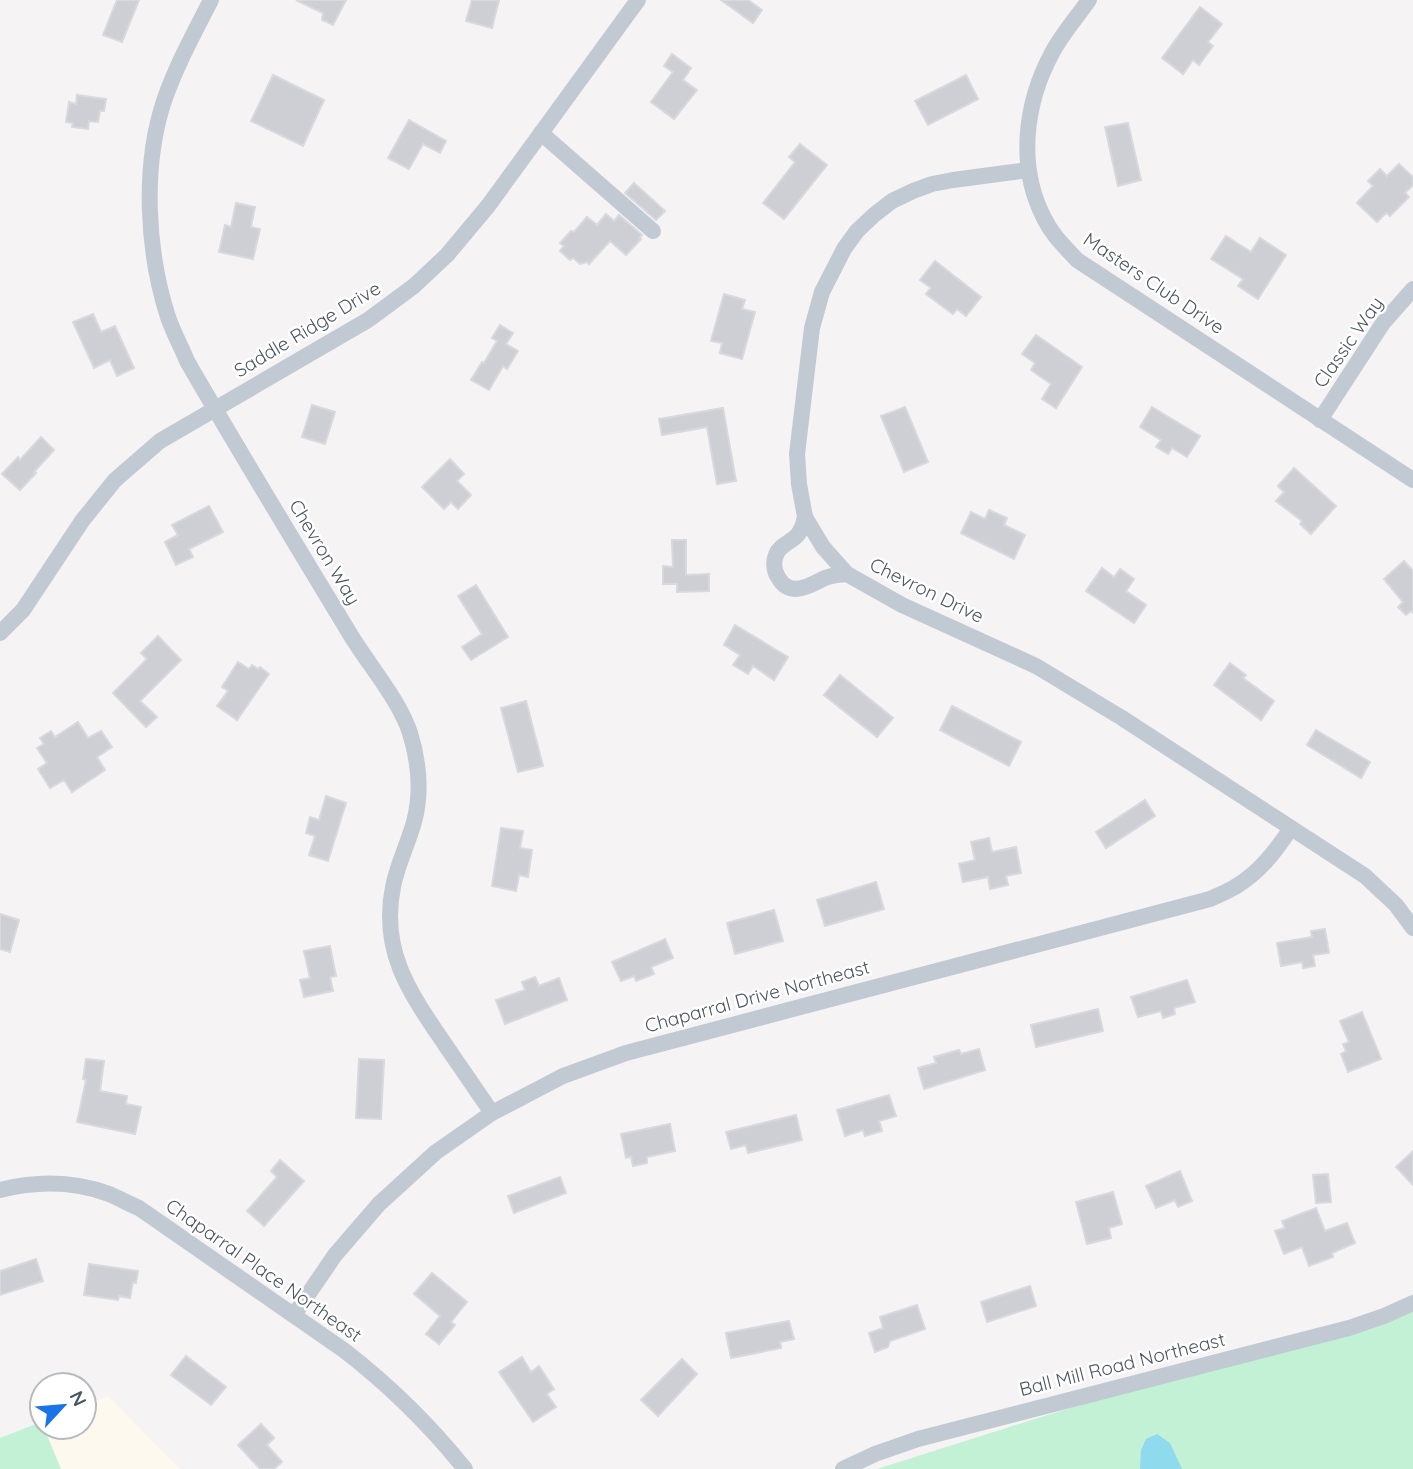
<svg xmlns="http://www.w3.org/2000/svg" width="1413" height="1469" font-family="Quicksand,sans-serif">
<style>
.commercial{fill:#fdf9ef}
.green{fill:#c3f1d5}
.water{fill:#90daee}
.building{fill:#cdcfd5;stroke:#d7d9de;stroke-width:2}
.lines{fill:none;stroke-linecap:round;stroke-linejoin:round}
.minor{stroke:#c1cad2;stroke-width:16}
.labels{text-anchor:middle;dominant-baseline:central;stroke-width:5;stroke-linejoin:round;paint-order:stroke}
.street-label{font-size:19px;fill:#4a5661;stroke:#fff}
</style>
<rect width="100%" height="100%" fill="#f5f3f3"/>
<path class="commercial" d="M108 1396 180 1469H0V1442L42 1424V1427H84V1406Z"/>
<g class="green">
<path d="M1413 1304V1469H877L1038 1418Z"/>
<path d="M36 1424 44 1428 61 1469H0V1438Z"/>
</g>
<path class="water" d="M1157 1434 1170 1443 1182 1469H1140L1141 1450 1146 1439Z"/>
<g class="building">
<path d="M117 0H139L122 42 103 35Z"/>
<path d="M296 0H346L333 25 322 20 323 13Z"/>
<path d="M472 0H499L492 28 466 21Z"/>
<path d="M721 0H748L762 10 753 23Z"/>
<path d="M1200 7 1222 24 1208 42 1213 46 1199 65 1193 60 1183 74 1162 58Z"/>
<path d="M672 54 691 68 683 80 697 90 674 119 651 102 673 72 664 66Z"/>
<path d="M273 75 324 100 303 146 251 121Z"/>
<path d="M966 75 978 99 928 125 915 101Z"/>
<path d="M77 95 106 99 104 111H100L98 122 89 121 88 129 72 127 73 123 66 122 69 102 76 104Z"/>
<path d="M409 120 446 141 440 153 423 144 409 169 388 158Z"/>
<path d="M1128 123 1141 180 1118 186 1105 127Z"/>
<path d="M800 144 827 165 784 219 763 203 795 162 789 157Z"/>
<path d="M1399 164 1413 177V185L1405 193 1409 197 1390 216 1386 213 1377 222 1357 203 1373 186 1368 181 1380 169 1387 176Z"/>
<path d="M634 183 665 211 656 220 625 193Z"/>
<path d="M236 203 255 207 251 227 260 229 253 259 219 252 225 225 231 227Z"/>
<path d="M606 214 614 221 619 215 642 235 639 238 641 239 626 255 610 241 589 264 587 262 580 264 573 258 570 260 560 251 564 246 560 243 571 231 574 232 587 217 597 225Z"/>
<path d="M1226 236 1251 252 1260 238 1286 255 1258 299 1238 286 1243 279 1211 259Z"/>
<path d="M935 261 981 297 966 316 957 309 953 314 926 294 931 288 920 280Z"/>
<path d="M724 294 745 300 742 309 755 312 742 359 720 353 722 343 711 341Z"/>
<path d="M93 314 101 332 115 326 134 368 117 376 110 360 94 368 73 322Z"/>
<path d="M500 325 513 333 506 344 518 351 507 369 503 366 489 390 471 380 482 362 484 363 497 341 492 338Z"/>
<path d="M1036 335 1082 367 1056 408 1042 399 1051 384 1031 370 1035 363 1022 354Z"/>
<path d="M312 405 335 412 325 444 302 437Z"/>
<path d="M905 407 928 462 904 472 881 416Z"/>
<path d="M1152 407 1200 436 1187 457 1172 448 1168 454 1156 447 1161 440 1140 427Z"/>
<path d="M723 408 736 481 717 484 707 427 662 435 659 419Z"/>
<path d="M41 437 54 450 34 472 36 473 20 490 2 474 18 457 20 460Z"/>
<path d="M450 459 464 474 457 481 471 495 458 509 451 502 444 509 422 487Z"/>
<path d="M1294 468 1336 506 1311 534 1300 524 1302 521 1276 501 1284 492 1278 486Z"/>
<path d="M209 506 223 532 189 549 193 557 176 565 165 542 178 535 172 525Z"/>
<path d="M989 510 1007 518 1004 525 1025 535 1014 559 961 533 971 512 985 519Z"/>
<path d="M672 540H686V575L709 574V591L677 592V584H663V566L673 567Z"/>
<path d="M1404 561 1413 571V613L1411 611 1406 615 1398 607 1403 602 1384 579Z"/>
<path d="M1102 568 1114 577 1120 569 1134 579 1126 591 1146 605 1134 623 1086 591Z"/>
<path d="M476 585 508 637 471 660 462 647 482 634 458 596Z"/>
<path d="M735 625 788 657 774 680 753 666 748 674 733 665 740 655 724 645Z"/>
<path d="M158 636 181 660 140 701 157 717 146 727 113 693 147 659 141 653Z"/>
<path d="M238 662 249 669 252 665 258 669 260 667 269 674 237 720 217 706 228 691 222 687Z"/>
<path d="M1230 663 1246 675 1243 678 1274 701 1261 720 1214 685Z"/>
<path d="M840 675 893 718 877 737 824 695Z"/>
<path d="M526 701 543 766 518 772 501 708Z"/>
<path d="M952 706 1021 742 1009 766 940 730Z"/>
<path d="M78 722 88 738 101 731 112 747 97 757 105 770 72 792 64 780 50 788 38 769 47 763 37 748 44 744 40 738 51 731 55 737Z"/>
<path d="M1316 730 1370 762 1361 778 1307 745Z"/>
<path d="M326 796 346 803 328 861 309 855 315 836 306 833 310 817 319 820Z"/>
<path d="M1145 800 1155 816 1106 848 1096 832Z"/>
<path d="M501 828 523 831 520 848 532 850 528 877 519 875 516 891 492 886Z"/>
<path d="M989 838 992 852 1016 847 1021 873 1006 876 1008 885 990 889 988 877 963 882 959 864 975 860 971 842Z"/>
<path d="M876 882 884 909 825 926 817 900Z"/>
<path d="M774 910 783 941 735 954 727 923Z"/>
<path d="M0 914 19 920 10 952 0 949Z"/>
<path d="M1325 929 1329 953 1313 955 1315 966 1303 968 1302 962 1281 966 1277 943 1312 937 1311 931Z"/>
<path d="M665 939 673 958 651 967 654 974 636 981 634 976 621 981 612 962Z"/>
<path d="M330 946 336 976 330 977 333 991 304 997 300 980 310 978 304 951Z"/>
<path d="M535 977 539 986 559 978 567 1000 505 1024 496 1000 525 990 522 982Z"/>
<path d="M1187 980 1195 1002 1174 1008 1175 1014 1163 1018 1161 1011 1138 1017 1131 997Z"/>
<path d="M1098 1009 1103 1031 1036 1047 1031 1025Z"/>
<path d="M1362 1012 1381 1059 1348 1072 1341 1054 1346 1051 1343 1044 1349 1042 1340 1021Z"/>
<path d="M979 1049 985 1070 924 1089 918 1068 936 1063 934 1057 959 1050 961 1054Z"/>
<path d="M86 1059 104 1061 100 1091 127 1096 126 1104 141 1107 135 1134 77 1122 86 1080 83 1079Z"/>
<path d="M359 1059 384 1060 381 1119 356 1118Z"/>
<path d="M889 1095 896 1116 879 1121 882 1131 865 1136 863 1130 845 1136 837 1110Z"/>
<path d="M796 1115 802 1140 748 1153 746 1145 731 1149 726 1132Z"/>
<path d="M670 1124 675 1151 647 1157V1163L633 1166 631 1156 626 1158 621 1134Z"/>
<path d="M1413 1151V1185L1396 1167Z"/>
<path d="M280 1160 304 1181 264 1226 247 1211 277 1177 271 1171Z"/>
<path d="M1180 1171 1192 1201 1178 1207 1175 1200 1156 1208 1146 1186Z"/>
<path d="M1328 1174 1331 1202 1316 1203 1313 1175Z"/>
<path d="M560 1177 566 1193 514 1213 508 1196Z"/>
<path d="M1113 1192 1122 1224 1109 1228 1111 1238 1087 1244 1076 1202Z"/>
<path d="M1316 1208 1325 1231 1347 1223 1355 1243 1332 1253 1333 1257 1309 1266 1302 1247 1284 1254 1275 1231 1285 1228 1282 1221Z"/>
<path d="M36 1259 43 1281 0 1295V1271Z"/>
<path d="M89 1264 138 1271 136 1283 133 1282 130 1298 119 1296 118 1300 84 1295Z"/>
<path d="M432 1273 467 1302 451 1322 455 1325 439 1344 426 1334 440 1316 414 1294Z"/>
<path d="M1030 1286 1036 1306 987 1322 981 1302Z"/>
<path d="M917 1305 925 1329 890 1341 888 1347 875 1352 869 1333 883 1328 880 1317Z"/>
<path d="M789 1321 794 1339 780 1342 781 1348 731 1358 726 1333Z"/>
<path d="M186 1356 226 1387 211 1405 171 1375Z"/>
<path d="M522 1357 531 1372 539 1366 554 1389 547 1394 556 1407 533 1422 499 1372Z"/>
<path d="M682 1359 697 1374 658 1416 641 1400Z"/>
<path d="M261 1424 274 1438 267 1445 282 1462 274 1469H260L238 1445Z"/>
</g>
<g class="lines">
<g class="minor">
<path d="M211 0C194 33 176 66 164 101 142 167 147 252 168 317 173 332 181 346 187 361 240 453 295 543 350 634 368 664 400 701 410 733 419 762 422 792 414 822 408 844 397 865 393 887 380 951 410 993 444 1043 460 1066 476 1090 492 1113"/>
<path d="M1089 0C1077 17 1062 34 1052 53 1025 103 1017 166 1044 218 1052 235 1065 247 1077 260L1413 480"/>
<path d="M541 133 653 231"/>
<path d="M1028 170 953 180 932 184 913 191 892 201 874 215 857 231 844 249 822 292 812 328 797 454 799 484 805 517 823 547 847 574 902 605 1036 666 1122 718 1365 876 1396 905 1413 928"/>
<path d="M1320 420 1383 323 1413 289"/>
<path d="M805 517C804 522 802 528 799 533 793 542 780 544 776 555 773 562 774 571 778 577 790 599 810 585 825 578 832 575 840 575 847 574"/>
<path d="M0 633 23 610 82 521 115 480 160 441 368 320 414 286 447 255 488 206 638 0"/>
<path d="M0 1190C36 1181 74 1181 109 1194 119 1198 129 1204 139 1208L345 1351C390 1386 429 1424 465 1469"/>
<path d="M294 1315 335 1255 379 1204 436 1152 492 1113 563 1076 626 1053 1210 899C1218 895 1227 892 1235 887 1259 873 1276 851 1291 828"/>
<path d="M843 1469 875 1454 918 1439 1349 1328 1384 1316 1413 1303"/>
</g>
</g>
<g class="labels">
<g class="street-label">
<text transform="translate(1154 283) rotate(34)">Masters Club Drive</text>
<text transform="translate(307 329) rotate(-31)">Saddle Ridge Drive</text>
<text transform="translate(1348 342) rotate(-55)">Classic Way</text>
<text transform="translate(325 552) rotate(59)">Chevron Way</text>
<text transform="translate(927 590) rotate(26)">Chevron Drive</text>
<text transform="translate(757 996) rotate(-15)">Chaparral Drive Northeast</text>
<text transform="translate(264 1270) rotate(35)">Chaparral Place Northeast</text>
<text transform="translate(1122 1364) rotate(-14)">Ball Mill Road Northeast</text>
</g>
</g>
<g transform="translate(63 1406) rotate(64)"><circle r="33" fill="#ffffff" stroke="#b7bbc0" stroke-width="2"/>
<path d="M0-5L12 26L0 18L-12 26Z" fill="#1a73e8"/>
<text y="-10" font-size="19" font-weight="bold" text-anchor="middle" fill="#4a5661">N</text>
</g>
</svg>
